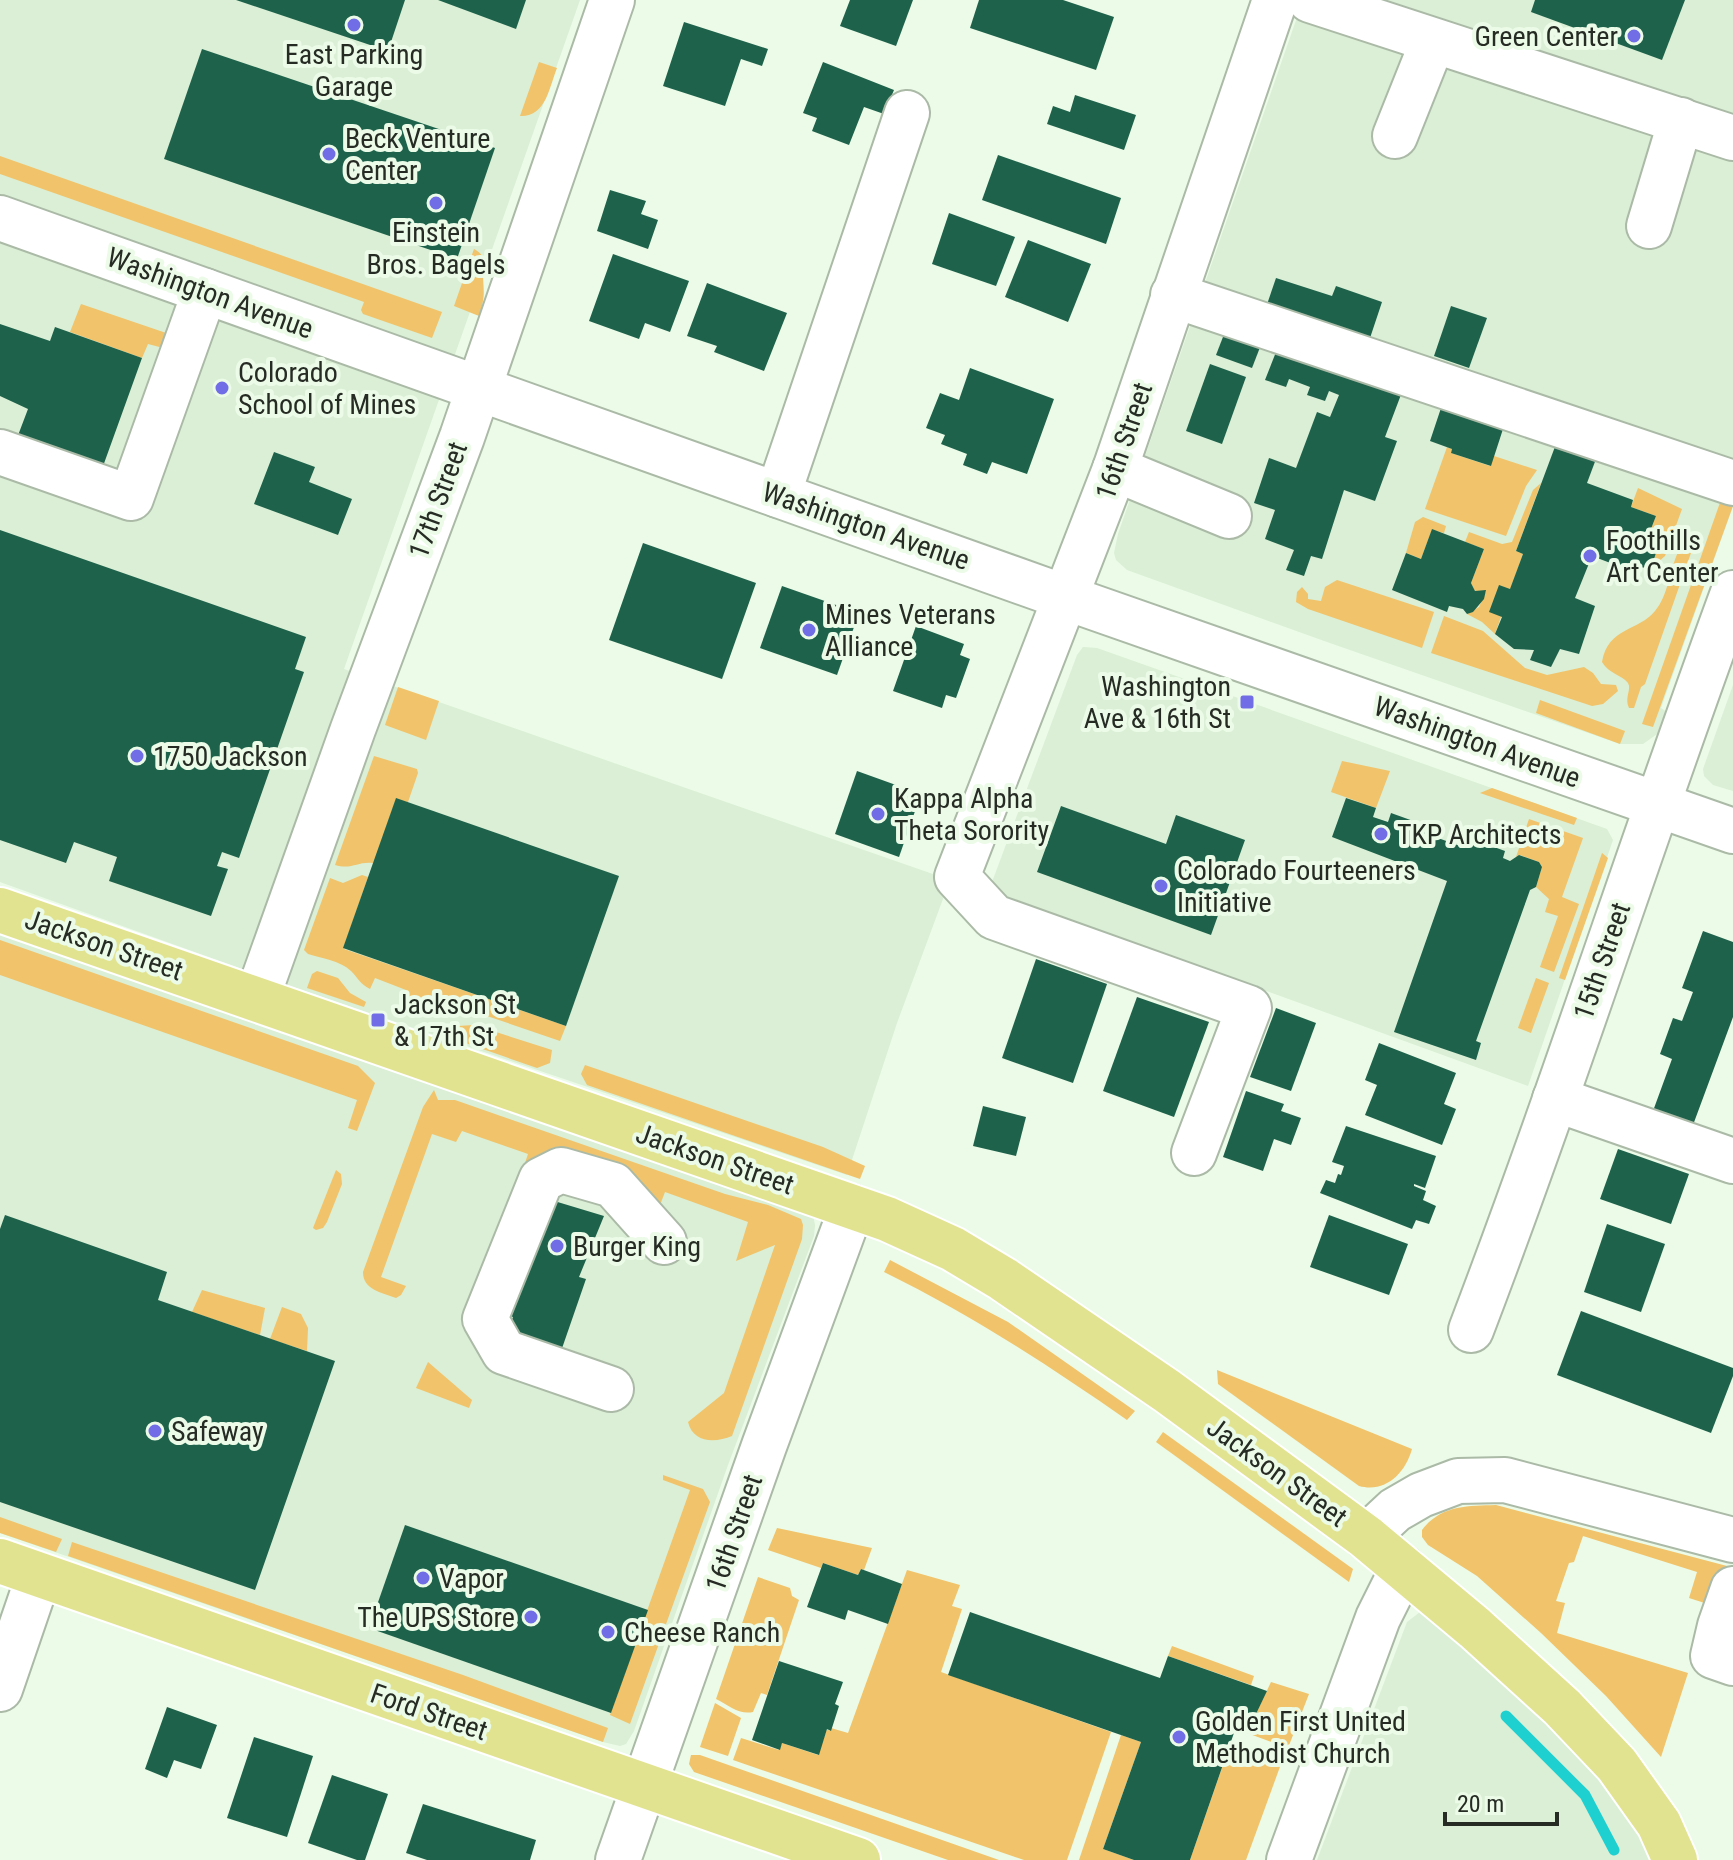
<svg xmlns="http://www.w3.org/2000/svg" width="1733" height="1860" font-family="'Roboto Condensed',sans-serif">
<style>
.built{fill:#daefd5}
.green{fill:#f1c36a}
.lines{fill:none;stroke-linecap:round;stroke-linejoin:round}
.stream{stroke:#1fd0d1;stroke-width:11}
.building{fill:#1e624c}
.minor-casing{stroke:#abbaa7;stroke-width:48}
.major-casing{stroke:#fff;stroke-width:48}
.minor{stroke:#fff;stroke-width:44}
.major{stroke:#e2e390;stroke-width:44}
.poi-dot{fill:#706de7;stroke:#ebfbe7;stroke-width:3}
.labels{text-anchor:middle;dominant-baseline:central;stroke-width:8;stroke-linejoin:round;paint-order:stroke}
.poi-label{font-size:28px;fill:#262b24;stroke:#ebfbe7;text-anchor:start}
.street-label{font-size:28px;fill:#262b24;stroke:#ebfbe7}
</style>
<rect width="100%" height="100%" fill="#ebfbe7"/>
<g class="built">
<path d="M0 0H580L344 669 950 880 897 1023 847 1175 284 984 0 882Z"/>
<path d="M1303 0H1733V506L1661 708 1670 714 1660 732 1643 744H1620L1327 642 1127 570 1116 560 1114 553 1118 534Z"/>
<path d="M1083 647 1097 648 1607 829 1613 840 1528 1086 989 890 1077 655Z"/>
<path d="M1733 685V791L1713 785 1704 776 1703 769Z"/>
<path d="M0 924 813 1215 815 1225 814 1236 728 1465 634 1731 626 1744 620 1746 603 1742 0 1533Z"/>
<path d="M1420 1612 1430 1614 1608 1778 1658 1860H1317L1407 1622Z"/>
</g>
<g class="green">
<path d="M539 62 557 68C549 88 546 117 520 116Z"/>
<path d="M0 156 442 312 432 338 363 314 361 310 364 302 0 174Z"/>
<path d="M474 249C488 256 482 264 483 277 484 294 485 298 479 316L454 306Z"/>
<path d="M81 304 172 335 167 349 148 344 142 358 70 332Z"/>
<path d="M1447 447 1452 449 1451 453 1490 466 1494 456 1537 470 1526 486 1506 536 1425 509Z"/>
<path d="M1541 483 1516 551 1523 554 1495 634 1482 622 1467 614 1479 607 1486 591H1475L1471 583 1484 549 1465 542 1469 532 1502 544 1512 542 1533 490Z"/>
<path d="M1638 488 1682 509 1665 556 1658 562H1653L1658 547 1649 534 1656 516 1631 507Z"/>
<path d="M1722 497 1733 499V506L1653 727 1642 724Z"/>
<path d="M1423 517 1446 526 1444 533 1432 530 1421 559 1406 553 1415 522Z"/>
<path d="M1684 548 1692 550 1645 684 1641 687 1634 708H1629C1624 698 1632 689 1628 683 1622 675 1609 674 1602 662 1608 627 1639 631 1655 611 1668 596 1670 570 1678 552Z"/>
<path d="M1337 580 1434 612 1422 648 1308 609 1296 602 1297 592 1302 587 1308 594V599L1321 601 1325 587Z"/>
<path d="M1444 616 1483 631 1525 668 1547 675 1584 667 1593 673 1601 684 1616 685 1618 691 1603 704 1592 706 1431 653Z"/>
<path d="M398 687 439 701 426 740 385 725Z"/>
<path d="M1540 700 1625 731 1620 744 1536 713Z"/>
<path d="M374 756 417 769 418 773 408 802 373 863C358 861 352 870 335 865Z"/>
<path d="M1342 761 1390 771 1376 808 1331 792Z"/>
<path d="M1492 788 1577 818 1574 825 1480 793Z"/>
<path d="M1529 819 1583 838 1562 897 1579 904 1554 972 1540 967 1558 916 1545 912 1549 899 1536 887 1542 867 1539 862 1520 855 1516 857Z"/>
<path d="M1602 853 1608 858 1565 980 1559 978Z"/>
<path d="M362 875 368 877 344 949 566 1026 560 1041 490 1017 469 1012 446 1014 403 1000 406 990 375 978 370 989C360 984 358 978 351 971 341 961 321 958 308 954L304 950 330 878 343 883Z"/>
<path d="M0 940 358 1066 375 1083 357 1131 348 1128 357 1100 0 975Z"/>
<path d="M317 971 338 978 350 993 366 1002 364 1007 307 988 312 974Z"/>
<path d="M1536 978 1549 983 1531 1033 1518 1028Z"/>
<path d="M430 1024 442 1027 474 1025 552 1050 550 1063 537 1068 428 1030Z"/>
<path d="M585 1065 823 1147 865 1166 860 1179 587 1085 581 1074Z"/>
<path d="M434 1090 438 1100H455L725 1194 768 1205 801 1219 803 1225 802 1239 732 1436C715 1443 693 1443 688 1422L724 1393 775 1245 736 1261 748 1222 665 1192 655 1218 622 1179 517 1187 528 1154 462 1131 456 1142 432 1134 381 1277 406 1286 401 1295 396 1298C381 1292 363 1290 363 1272L423 1107Z"/>
<path d="M336 1170 341 1174 342 1184 327 1222 323 1228 316 1230 313 1228Z"/>
<path d="M890 1260 1008 1322 1135 1411 1127 1420C1048 1365 970 1314 884 1272Z"/>
<path d="M202 1290 265 1308 260 1335 192 1312Z"/>
<path d="M282 1307 301 1314 308 1328 307 1351 270 1339Z"/>
<path d="M428 1362 472 1400 469 1408 416 1388Z"/>
<path d="M1217 1370 1412 1449C1405 1474 1385 1493 1359 1486L1218 1384Z"/>
<path d="M1163 1432 1353 1569 1349 1582 1156 1442Z"/>
<path d="M663 1475 703 1489 710 1502 630 1724 610 1715 690 1490 663 1480Z"/>
<path d="M1496 1505 1727 1566 1714 1606 1689 1598 1697 1572 1583 1536 1574 1562 1569 1563 1556 1601 1565 1603 1557 1633 1688 1673 1661 1757 1606 1696 1541 1633 1477 1576 1428 1545 1422 1537V1530C1441 1505 1467 1506 1496 1505Z"/>
<path d="M0 1517 62 1539 56 1552 0 1533Z"/>
<path d="M777 1528 872 1548 864 1570 861 1569 858 1575 823 1563 821 1568 768 1550Z"/>
<path d="M72 1542 463 1675 608 1728 603 1742 68 1556Z"/>
<path d="M907 1570 960 1585 952 1606 962 1609 941 1672 1111 1732 1067 1860H1024L733 1760 741 1738 779 1750 782 1743 818 1755 827 1729 830 1731 831 1728 848 1733Z"/>
<path d="M758 1577 790 1588 792 1596 799 1600 767 1695 761 1693 753 1712C739 1715 728 1705 716 1699Z"/>
<path d="M1172 1646 1254 1676 1251 1685 1168 1656Z"/>
<path d="M1271 1682 1309 1694 1288 1748 1247 1733Z"/>
<path d="M715 1703 741 1718 728 1756 700 1747Z"/>
<path d="M1121 1735 1141 1742 1103 1849 1134 1860H1079Z"/>
<path d="M1230 1745 1281 1764 1246 1860H1190Z"/>
<path d="M691 1755H700L999 1860H948L694 1772 689 1764Z"/>
</g>
<g class="lines">
<path class="stream" d="M1506 1716 1585 1795 1614 1850"/>
</g>
<g class="building">
<path d="M236 0H405L388 51Z"/>
<path d="M438 0H526L516 29Z"/>
<path d="M850 0H913L896 46 840 26Z"/>
<path d="M979 0H1063L1114 17 1096 70 970 28Z"/>
<path d="M1535 0H1685L1662 60 1531 12Z"/>
<path d="M684 22 768 49 762 66 741 59 725 106 663 86Z"/>
<path d="M202 49 495 148 457 259 164 159Z"/>
<path d="M823 62 894 90 884 114 864 107 849 145 812 131 817 118 803 113Z"/>
<path d="M1075 95 1136 115 1124 150 1047 124 1053 106 1070 112Z"/>
<path d="M998 155 1121 198 1106 244 982 200Z"/>
<path d="M610 190 646 201 641 214 658 220 648 249 597 231Z"/>
<path d="M949 213 1015 237 996 286 932 264Z"/>
<path d="M1028 240 1091 264 1068 322 1005 297Z"/>
<path d="M613 254 689 281 670 332 645 323 639 339 589 321Z"/>
<path d="M1276 278 1332 296 1336 286 1382 302 1365 353 1262 319Z"/>
<path d="M707 283 787 313 764 371 714 352 717 346 687 336Z"/>
<path d="M1451 306 1487 318 1469 368 1434 356Z"/>
<path d="M0 324 50 341 55 327 142 358 102 469 17 438 28 409 0 396Z"/>
<path d="M1228 324 1264 337 1252 368 1216 355Z"/>
<path d="M1278 347 1402 392 1385 437 1397 441 1375 501 1344 490 1322 559 1311 556 1304 576 1286 570 1294 550 1265 539 1275 510 1254 503 1269 458 1296 468 1317 412 1330 417 1339 395 1329 391 1325 401 1307 395 1310 387 1289 379 1286 387 1265 380Z"/>
<path d="M1210 364 1246 377 1222 444 1186 431Z"/>
<path d="M970 368 1054 399 1027 474 992 462 987 474 963 465 967 454 941 444 945 435 926 428 940 393 959 400Z"/>
<path d="M1441 408 1503 429 1491 466 1451 453 1452 449 1430 441Z"/>
<path d="M1556 444 1596 459 1587 483 1633 500 1631 507 1656 516 1649 534 1658 547 1653 562 1647 568 1613 564 1592 556 1575 598 1595 606 1579 654 1560 649 1551 667 1530 660 1534 650 1514 649 1495 634 1502 617 1489 612 1499 585 1510 589 1523 554 1516 551Z"/>
<path d="M274 452 315 467 309 482 352 499 338 535 254 504Z"/>
<path d="M1432 529 1484 549 1471 583 1475 591 1486 590 1484 599 1473 612 1467 614 1463 609 1449 606 1447 612 1392 590 1406 553 1421 559Z"/>
<path d="M0 530 306 637 295 669 304 672 239 858 222 852 217 866 228 869 211 916 109 881 117 857 74 842 66 863 0 840Z"/>
<path d="M643 543 756 583 722 679 609 640Z"/>
<path d="M782 586 859 613 837 675 760 648Z"/>
<path d="M916 626 964 644 960 655 970 659 956 698 946 695 942 708 893 691Z"/>
<path d="M857 771 921 794 899 857 835 834Z"/>
<path d="M396 798 619 876 566 1026 343 948Z"/>
<path d="M1346 798 1376 808 1373 817 1388 822 1391 813 1430 827 1427 834 1460 846 1464 836 1505 851 1503 858 1510 861 1519 855 1539 862 1542 867 1536 887 1530 890 1476 1041 1481 1043 1476 1060 1394 1032 1447 881 1332 837Z"/>
<path d="M1061 806 1166 844 1176 815 1245 840 1211 935 1037 872Z"/>
<path d="M1703 931 1733 942V1017L1693 1125 1653 1111 1672 1059 1660 1054 1673 1018 1682 1021 1693 992 1682 988Z"/>
<path d="M1036 959 1107 984 1073 1083 1002 1058Z"/>
<path d="M1137 997 1209 1022 1174 1117 1103 1091Z"/>
<path d="M1276 1008 1316 1023 1291 1091 1250 1077Z"/>
<path d="M1379 1043 1456 1073 1444 1104 1456 1109 1442 1145 1365 1115 1377 1085 1365 1080Z"/>
<path d="M1246 1091 1284 1104 1281 1111 1301 1118 1291 1145 1274 1139 1263 1171 1223 1157Z"/>
<path d="M983 1106 1026 1117 1016 1156 973 1146Z"/>
<path d="M1346 1126 1436 1156 1425 1188 1414 1184V1186L1426 1191 1423 1200 1436 1206 1429 1224 1416 1220 1412 1229 1320 1193 1326 1180 1335 1183 1338 1174 1341 1175 1344 1166 1332 1162Z"/>
<path d="M1618 1149 1689 1174 1671 1224 1600 1199Z"/>
<path d="M541 1197 604 1216 579 1277 586 1279 559 1357 507 1332 513 1317 499 1312Z"/>
<path d="M5 1215 167 1272 158 1300 335 1361 255 1590 0 1502V1229Z"/>
<path d="M1329 1215 1408 1244 1389 1295 1310 1267Z"/>
<path d="M1607 1224 1665 1244 1641 1312 1584 1292Z"/>
<path d="M1581 1311 1733 1368V1376L1711 1433 1557 1375Z"/>
<path d="M405 1525 648 1610 611 1713 369 1628Z"/>
<path d="M823 1563 858 1575 861 1569 902 1584 888 1624 848 1610 845 1620 807 1607Z"/>
<path d="M970 1612 1160 1678 1168 1656 1267 1691 1247 1733 1235 1730 1190 1860H1134L1103 1849 1141 1742 948 1675Z"/>
<path d="M779 1661 843 1682 835 1704 839 1706 831 1731 827 1729 819 1755 782 1743 780 1750 752 1740Z"/>
<path d="M167 1707 217 1725 201 1769 174 1760 167 1778 145 1769Z"/>
<path d="M254 1737 313 1756 287 1837 227 1818Z"/>
<path d="M332 1775 388 1794 365 1860H357L308 1843Z"/>
<path d="M423 1804 536 1840 530 1860H427L406 1853Z"/>
</g>
<g class="lines">
<g class="minor-casing">
<g id="minor">
<path d="M1310 0 1733 138"/>
<path d="M1395 136 1433 41"/>
<path d="M0 218 1067 598 1733 831"/>
<path d="M1649 226 1681 120"/>
<path d="M1173 295 1733 483"/>
<path d="M0 452 131 498 205 291"/>
<path d="M1115 469 1229 516"/>
<path d="M778 495 907 113"/>
<path d="M257 998 353 729 462 437 612 0"/>
<path d="M1555 1099 1733 1161"/>
<path d="M1194 1153 1249 1008 994 917 957 877 1115 469 1275 0"/>
<path d="M1471 1330C1564 1086 1643 837 1733 593"/>
<path d="M611 1389 504 1352 485 1319 541 1180 561 1170 613 1185 664 1242"/>
<path d="M1366 1537 1395 1510 1421 1495 1458 1481 1505 1480 1733 1540"/>
<path d="M1733 1589 1720 1626 1713 1656 1733 1663"/>
<path d="M0 1689 39 1575"/>
<path d="M618 1860 764 1446 852 1207"/>
<path d="M1289 1860 1378 1618 1403 1568"/>
</g>
</g>
<g class="major-casing">
<g id="major">
<path d="M0 910 887 1219 953 1249 1003 1279 1167 1391 1366 1537 1475 1628 1562 1707 1617 1765 1659 1824 1675 1860"/>
<path d="M0 1561 858 1860"/>
</g>
</g>
<use href="#minor" class="minor"/>
<use href="#major" class="major"/>
</g>
<g class="poi-dot">
<circle cx="354" cy="25" r="8"/>
<circle cx="1634" cy="36" r="8"/>
<circle cx="329" cy="154" r="8"/>
<circle cx="436" cy="203" r="8"/>
<circle cx="222" cy="388" r="8"/>
<circle cx="1590" cy="556" r="8"/>
<circle cx="809" cy="630" r="8"/>
<rect x="1239" y="694" width="16" height="16" rx="4"/>
<circle cx="137" cy="756" r="8"/>
<circle cx="878" cy="814" r="8"/>
<circle cx="1381" cy="834" r="8"/>
<circle cx="1161" cy="886" r="8"/>
<rect x="370" y="1012" width="16" height="16" rx="4"/>
<circle cx="557" cy="1246" r="8"/>
<circle cx="155" cy="1431" r="8"/>
<circle cx="423" cy="1578" r="8"/>
<circle cx="531" cy="1617" r="8"/>
<circle cx="608" cy="1632" r="8"/>
<circle cx="1179" cy="1737" r="8"/>
</g>
<g class="labels">
<g class="poi-label">
<text x="1618" y="36" text-anchor="end">Green Center</text>
<text x="354" y="54" text-anchor="middle">East Parking<tspan x="354" dy="32">Garage</tspan></text>
<text x="345" y="138">Beck Venture<tspan x="345" dy="32">Center</tspan></text>
<text x="436" y="232" text-anchor="middle">Einstein<tspan x="436" dy="32">Bros. Bagels</tspan></text>
<text x="238" y="372">Colorado<tspan x="238" dy="32">School of Mines</tspan></text>
<text x="1606" y="540">Foothills<tspan x="1606" dy="32">Art Center</tspan></text>
<text x="825" y="614">Mines Veterans<tspan x="825" dy="32">Alliance</tspan></text>
<text x="1231" y="686" text-anchor="end">Washington<tspan x="1231" dy="32">Ave &amp; 16th St</tspan></text>
<text x="153" y="756">1750 Jackson</text>
<text x="894" y="798">Kappa Alpha<tspan x="894" dy="32">Theta Sorority</tspan></text>
<text x="1397" y="834">TKP Architects</text>
<text x="1177" y="870">Colorado Fourteeners<tspan x="1177" dy="32">Initiative</tspan></text>
<text x="394" y="1004">Jackson St<tspan x="394" dy="32">&amp; 17th St</tspan></text>
<text x="573" y="1246">Burger King</text>
<text x="171" y="1431">Safeway</text>
<text x="439" y="1578">Vapor</text>
<text x="515" y="1617" text-anchor="end">The UPS Store</text>
<text x="624" y="1632">Cheese Ranch</text>
<text x="1195" y="1721">Golden First United<tspan x="1195" dy="32">Methodist Church</tspan></text>
</g>
<g class="street-label">
<text transform="translate(210 293) rotate(20)">Washington Avenue</text>
<text transform="translate(1124 441) rotate(-71)">16th Street</text>
<text transform="translate(438 500) rotate(-70)">17th Street</text>
<text transform="translate(866 526) rotate(19)">Washington Avenue</text>
<text transform="translate(1477 742) rotate(20)">Washington Avenue</text>
<text transform="translate(104 945) rotate(19)">Jackson Street</text>
<text transform="translate(1602 961) rotate(-71)">15th Street</text>
<text transform="translate(715 1159) rotate(19)">Jackson Street</text>
<text transform="translate(1277 1472) rotate(36)">Jackson Street</text>
<text transform="translate(734 1533) rotate(-71)">16th Street</text>
<text transform="translate(429 1712) rotate(19)">Ford Street</text>
</g>
</g>
<path d="M1445 1812v12h112v-12" fill="none" stroke="#262b24" stroke-width="4"/>
<text x="1457" y="1812" font-size="24" fill="#262b24" stroke="#ebfbe7" stroke-width="6" paint-order="stroke">20 m</text>
</svg>
